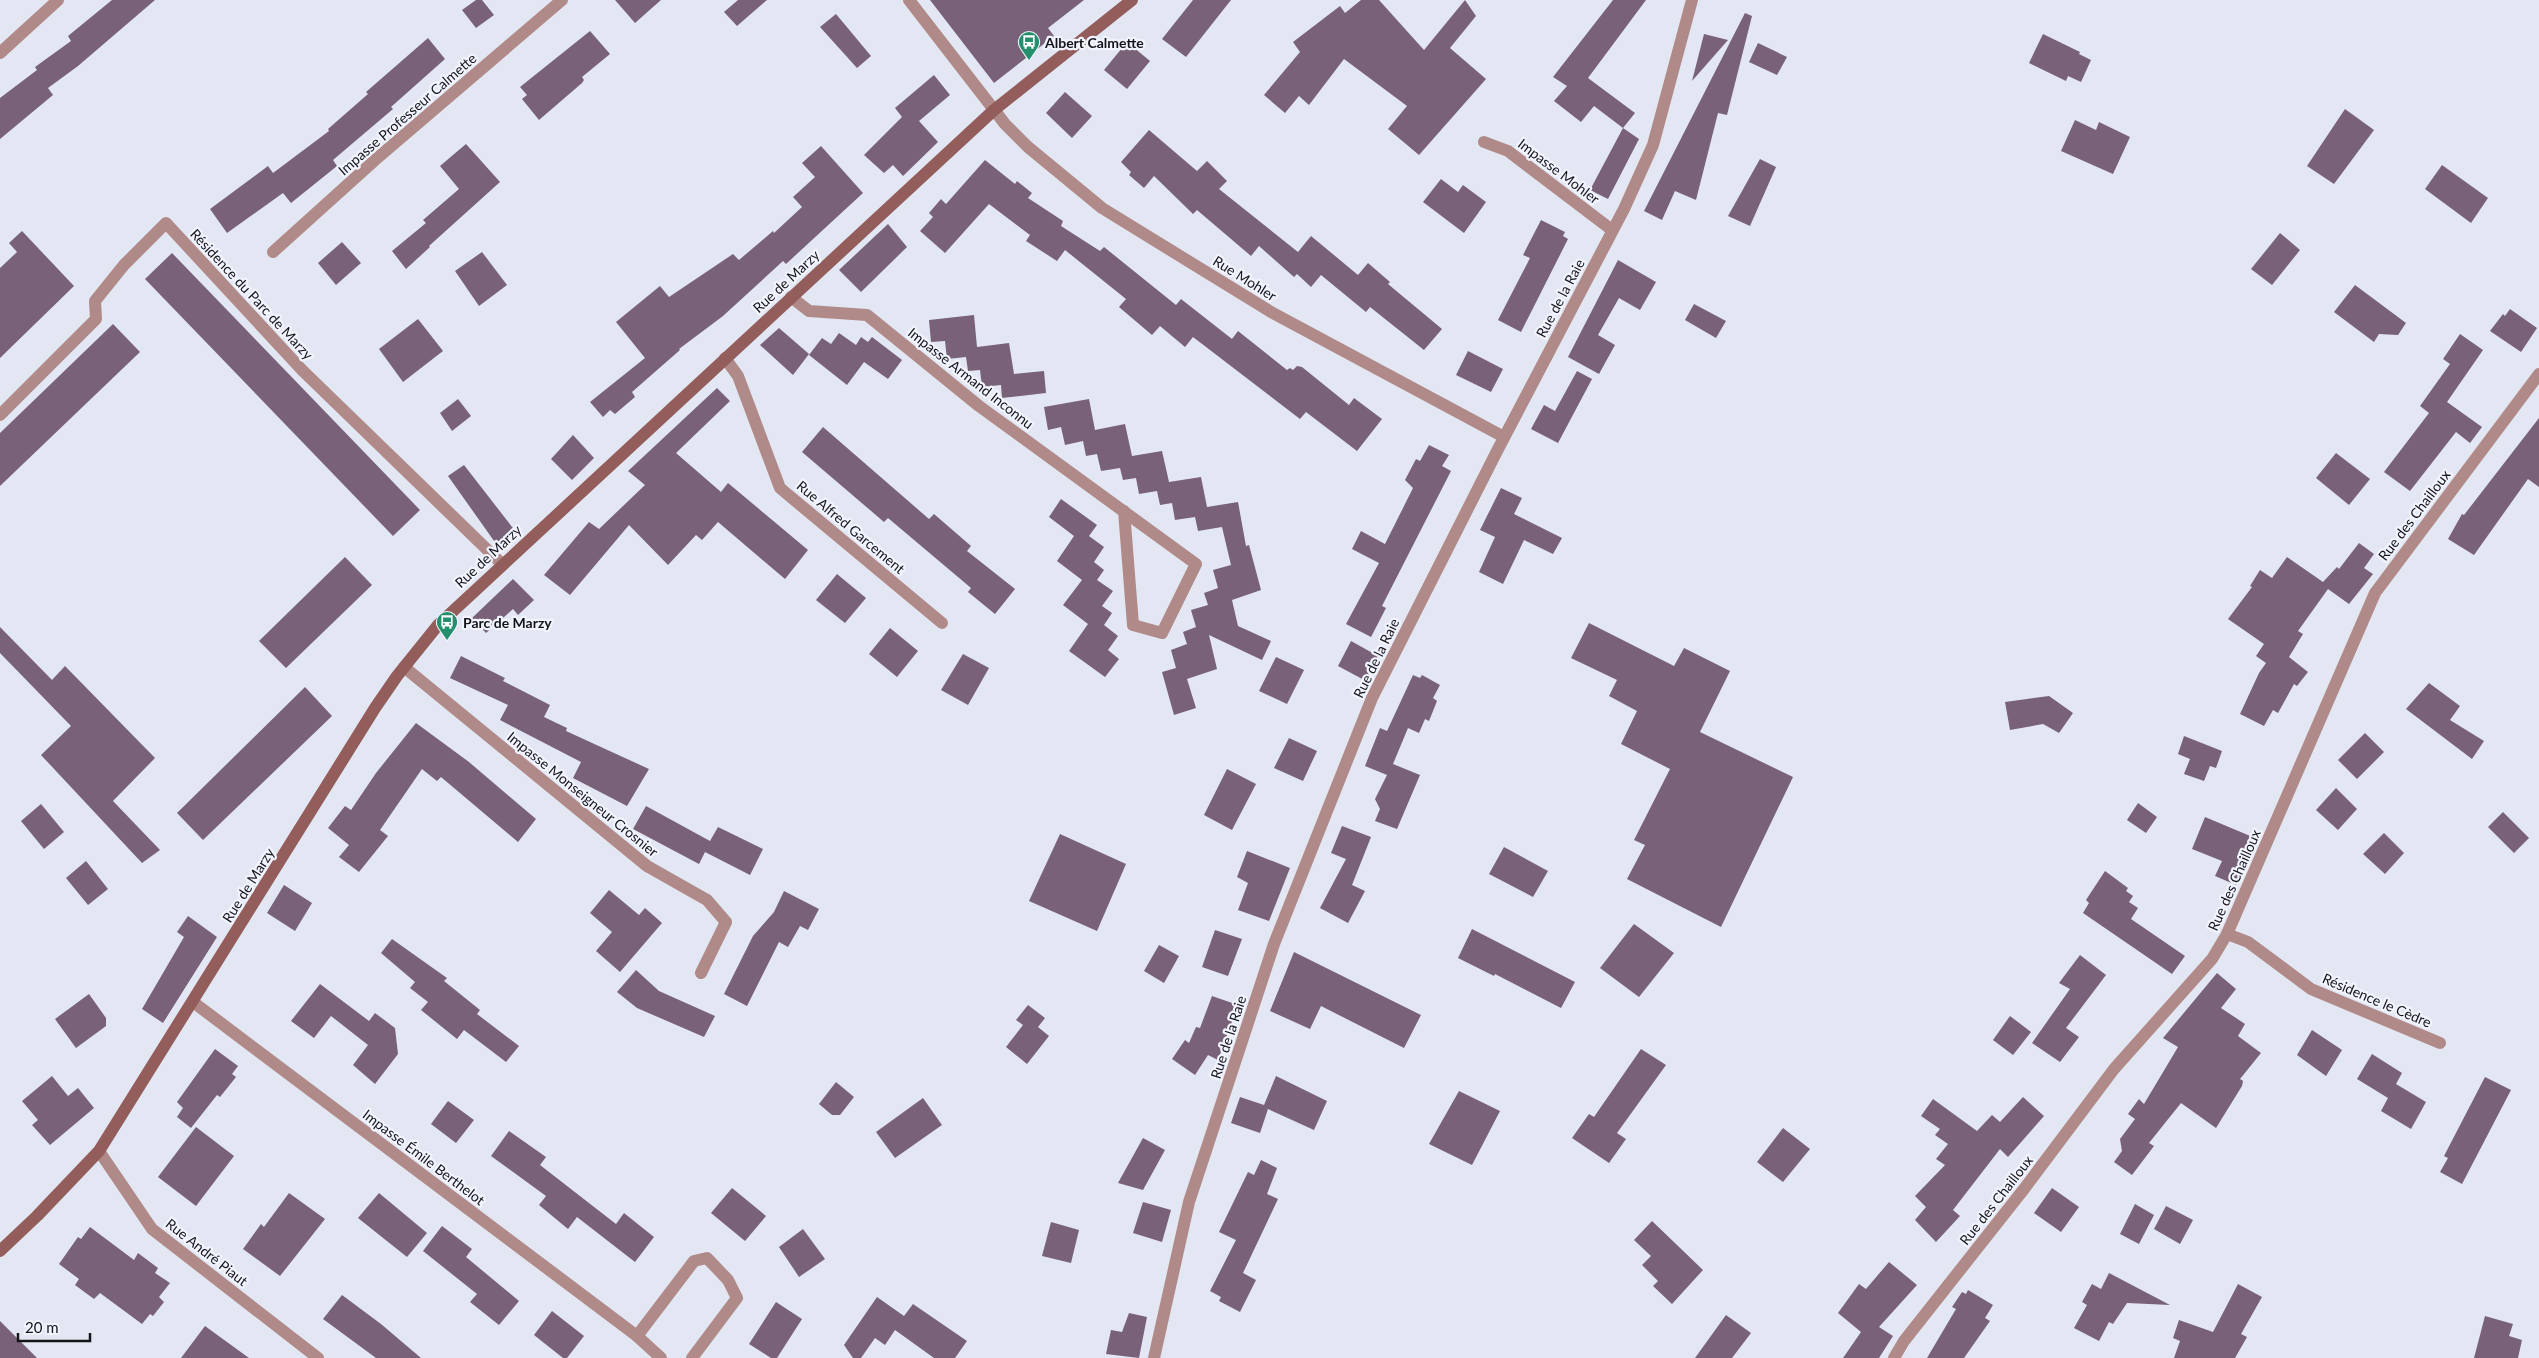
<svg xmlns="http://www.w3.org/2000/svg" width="2539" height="1358" font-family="Lato,sans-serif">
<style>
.building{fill:#796177}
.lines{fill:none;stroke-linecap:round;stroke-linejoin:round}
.minor{stroke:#b08a88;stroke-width:12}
.tertiary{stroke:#b08a88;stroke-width:12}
.secondary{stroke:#925d5b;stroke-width:12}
.labels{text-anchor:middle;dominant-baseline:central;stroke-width:4.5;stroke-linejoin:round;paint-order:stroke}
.poi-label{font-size:14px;font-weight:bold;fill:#141519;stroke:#f1f4fe;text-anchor:start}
.street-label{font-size:14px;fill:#141519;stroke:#f1f4fe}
</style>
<rect width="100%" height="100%" fill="#e3e7f3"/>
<g class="building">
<path d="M112 0H155L78 66 48 88 53 95 0 139V98L37 70 35 67 71 41 68 36Z"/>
<path d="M476 0H482L494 15 476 28 462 10Z"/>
<path d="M615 0H661L635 23Z"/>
<path d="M738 0H767L737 26 724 12Z"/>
<path d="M930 0H1084L1048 28 1054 36 994 83Z"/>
<path d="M1193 0H1231L1186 57 1162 39Z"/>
<path d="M1361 0H1379L1424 50 1465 0 1476 16 1450 48 1486 79 1419 155 1388 129 1407 106 1344 59 1309 105 1299 96 1285 113 1264 95 1300 52 1293 42 1340 6 1345 13Z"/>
<path d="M1613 0H1646L1588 78 1635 113 1623 128 1594 106 1581 122 1554 101 1567 86 1553 77Z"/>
<path d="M1745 13 1752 16 1727 115 1718 113 1696 200 1675 191 1662 220 1644 211Z"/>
<path d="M836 14 871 56 857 68 820 27Z"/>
<path d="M590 31 610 54 582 77 584 80 582 83 539 120 522 99 527 95 520 87Z"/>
<path d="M1704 34 1728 40 1692 81Z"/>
<path d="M2043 34 2080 52 2079 54 2091 60 2081 82 2068 76 2066 81 2029 63Z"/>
<path d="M428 38 445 59 391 107 393 109 333 160 337 166 291 203 283 193 227 233 210 209 268 166 273 173 329 131 328 129 368 94 366 92Z"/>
<path d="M1127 42 1150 61 1127 89 1104 70Z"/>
<path d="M1758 43 1787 57 1777 75 1749 62Z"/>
<path d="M934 75 950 95 919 121 938 142 903 176 893 165 884 173 864 155 902 117 895 108Z"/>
<path d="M1065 92 1092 116 1072 138 1046 113Z"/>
<path d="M2345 109 2374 130 2334 184 2307 166Z"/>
<path d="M2075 120 2096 130 2099 122 2130 137 2113 174 2061 151Z"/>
<path d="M1623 128 1639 139 1608 199 1590 190Z"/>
<path d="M1149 130 1197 171 1207 161 1227 181 1219 189 1298 252 1311 236 1358 275 1368 263 1390 282 1388 284 1442 329 1424 350 1370 307 1366 312 1321 275 1311 287 1297 274 1294 277 1259 246 1251 256 1197 210 1193 214 1154 176 1144 188 1129 175 1131 172 1121 162Z"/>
<path d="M466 144 500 182 429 246 430 247 406 269 392 251 426 223 423 220 459 189 440 166Z"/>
<path d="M821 146 863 193 786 264 783 261 723 316 679 349 680 350 632 392 635 397 615 414 610 410 603 417 590 402 645 358 616 322 660 286 669 297 733 254 739 260 773 231 774 233 802 207 793 197 815 177 802 163Z"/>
<path d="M1760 159 1776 167 1750 226 1728 216Z"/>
<path d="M985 160 1015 184 1017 181 1032 193 1028 198 1063 221 1061 226 1100 251 1104 247 1176 305 1181 299 1232 339 1238 331 1287 370 1290 368 1293 370 1297 366 1302 367 1349 405 1354 398 1382 419 1357 451 1306 412 1300 419 1193 337 1185 347 1160 326 1152 335 1119 307 1126 299 1065 250 1057 261 1026 241 1030 235 989 204 945 253 920 231 933 217 929 213 941 199 946 204Z"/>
<path d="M2442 165 2488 198 2471 223 2425 189Z"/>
<path d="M1441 179 1458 192 1463 185 1486 202 1464 233 1423 202Z"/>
<path d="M1541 220 1565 232 1563 236 1568 239 1521 332 1498 320 1530 258 1523 255Z"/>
<path d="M888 224 907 247 861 292 839 270Z"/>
<path d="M22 231 74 286 0 358V268L17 252 9 243Z"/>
<path d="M2280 233 2300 250 2272 285 2251 269Z"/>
<path d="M342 242 361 263 336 285 318 263Z"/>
<path d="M482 252 507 285 479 306 455 271Z"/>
<path d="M172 253 420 510 393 536 145 279Z"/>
<path d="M1618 260 1656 282 1640 310 1619 298 1598 335 1615 345 1599 374 1568 357Z"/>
<path d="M2355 285 2406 323 2398 335 2379 334 2374 342 2334 312Z"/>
<path d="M1694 304 1726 321 1716 338 1685 320Z"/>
<path d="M2510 309 2537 328 2521 352 2490 331 2503 314 2505 316Z"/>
<path d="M974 315 977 347 1009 343 1014 374 1044 371 1046 393 1002 398 1001 385 982 387 980 370 968 371 966 357 947 359 945 341 931 342 929 320Z"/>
<path d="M418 319 443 351 403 382 379 349Z"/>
<path d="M113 324 140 352 0 486V433Z"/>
<path d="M779 328 809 354 793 375 760 345Z"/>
<path d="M839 333 856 345 861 337 868 342 872 337 902 360 888 379 864 362 847 385 809 355 822 338 831 344Z"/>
<path d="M2460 334 2483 350 2447 402 2482 427 2470 443 2456 432 2410 491 2384 472 2429 413 2420 406 2450 364 2443 359Z"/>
<path d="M1468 351 1503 369 1491 392 1456 375Z"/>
<path d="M1577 371 1592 379 1558 443 1531 429 1544 405 1555 411Z"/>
<path d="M717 388 730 401 676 453 721 492 728 483 808 550 785 579 718 522 702 540 696 535 668 565 629 525 570 595 544 575 589 522 599 529 645 485 628 471Z"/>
<path d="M458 399 471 416 452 431 440 413Z"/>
<path d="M1089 399 1095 430 1125 424 1132 456 1162 451 1169 482 1201 477 1207 507 1238 502 1246 546 1249 545 1261 590 1232 600 1238 626 1271 641 1262 660 1209 635 1217 669 1187 679 1196 708 1174 715 1162 672 1176 668 1171 650 1187 644 1183 632 1196 627 1191 610 1208 605 1204 593 1218 588 1213 570 1231 565 1222 527 1198 531 1195 517 1175 520 1172 503 1160 505 1157 491 1139 494 1136 478 1123 480 1120 468 1101 471 1097 454 1086 456 1083 441 1065 445 1061 427 1048 430 1044 407Z"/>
<path d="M2539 418V487L2528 479 2474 555 2448 539 2462 514 2464 515Z"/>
<path d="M823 427 929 519 934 514 971 546 967 551 1015 589 995 614 968 592 971 588 888 518 884 522 802 452Z"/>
<path d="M573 435 594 458 572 480 551 459Z"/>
<path d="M1429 445 1449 455 1442 466 1451 471 1382 606 1386 608 1371 637 1346 624 1379 563 1352 549 1361 531 1385 544 1413 488 1405 480 1416 459 1420 461Z"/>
<path d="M2336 453 2370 479 2349 505 2316 478Z"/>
<path d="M464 465 516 532 499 548 448 476Z"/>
<path d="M1501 488 1522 498 1514 514 1562 538 1553 554 1524 540 1503 584 1479 572 1495 537 1480 530Z"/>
<path d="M1061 499 1097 525 1089 536 1104 547 1094 562 1104 570 1097 580 1113 591 1102 606 1112 613 1104 625 1118 636 1108 650 1119 659 1105 677 1069 651 1088 624 1063 605 1082 580 1057 561 1074 536 1049 517Z"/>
<path d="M2359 543 2374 554 2364 568 2373 574 2349 604 2328 589 2298 631 2303 634 2289 657 2308 672 2297 686 2294 684 2278 713 2273 710 2264 726 2240 714 2259 673 2266 663 2256 656 2264 644 2228 619 2252 587 2250 586 2260 570 2272 578 2287 557 2323 582 2337 567 2339 569Z"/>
<path d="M345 557 372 585 286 668 259 641Z"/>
<path d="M837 574 866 598 845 623 816 600Z"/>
<path d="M513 579 534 600 518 615 513 609 486 633 472 618Z"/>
<path d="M1589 623 1674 666 1684 648 1730 671 1700 732 1793 777 1721 927 1627 879 1645 845 1634 840 1670 769 1621 744 1637 711 1609 696 1617 680 1571 658Z"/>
<path d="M0 627 52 680 65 666 155 758 113 801 160 850 142 863 41 755 71 726 0 653Z"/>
<path d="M890 628 918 651 897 677 869 654Z"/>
<path d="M1351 641 1378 656 1366 681 1338 666Z"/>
<path d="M963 654 989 668 968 705 941 690Z"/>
<path d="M461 656 505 678 503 681 550 705 544 717 567 728 566 731 649 769 627 806 573 778 581 762 500 720 508 705 450 678Z"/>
<path d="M1276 657 1304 670 1287 704 1259 691Z"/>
<path d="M1413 675 1420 678 1422 675 1440 685 1433 698 1437 701 1429 721 1425 719 1419 733 1408 728 1393 764 1420 775 1397 829 1375 821 1380 809 1375 799 1387 775 1365 766 1380 728 1387 731Z"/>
<path d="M2429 683 2460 706 2450 720 2484 741 2472 759 2406 709Z"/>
<path d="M305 687 332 716 203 840 177 813Z"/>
<path d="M2049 696 2073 713 2059 733 2043 724 2010 730 2005 702Z"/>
<path d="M416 723 469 762 536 819 518 842 441 777 437 781 422 769 380 830 388 836 359 872 339 857 349 845 328 828 345 806 351 810 376 773Z"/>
<path d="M2365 733 2384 752 2357 779 2338 760Z"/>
<path d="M2184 736 2222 751 2216 768 2210 766 2204 781 2184 774 2190 759 2178 754Z"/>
<path d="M1289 738 1317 751 1303 781 1274 768Z"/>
<path d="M1227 769 1256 784 1232 830 1204 815Z"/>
<path d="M2336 788 2357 809 2338 830 2316 810Z"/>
<path d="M2138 803 2157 817 2146 833 2127 820Z"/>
<path d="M41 804 64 832 44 849 21 821Z"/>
<path d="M646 806 710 841 718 827 763 849 750 875 705 852 699 864 633 829Z"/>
<path d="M2503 812 2529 838 2514 853 2488 827Z"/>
<path d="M2205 817 2255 838 2236 885 2215 876 2222 861 2192 849Z"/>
<path d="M1342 826 1371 837 1352 885 1365 891 1348 923 1320 908 1346 859 1331 853Z"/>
<path d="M2384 833 2404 853 2385 874 2363 854Z"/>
<path d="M1060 834 1126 864 1097 931 1029 901Z"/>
<path d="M1504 847 1548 871 1533 897 1489 874Z"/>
<path d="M1247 851 1290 868 1269 921 1238 910 1248 883 1237 877Z"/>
<path d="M86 861 108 889 88 905 66 878Z"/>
<path d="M2105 871 2128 888 2126 891 2133 896 2129 902 2138 908 2131 919 2185 956 2172 974 2083 913 2089 903 2086 900Z"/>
<path d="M284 885 312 903 295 931 267 913Z"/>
<path d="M609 890 639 915 645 908 662 923 620 972 596 951 612 932 590 913Z"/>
<path d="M784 891 819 909 808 930 800 926 788 947 779 942 747 1006 724 994 753 936 774 912Z"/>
<path d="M188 916 217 937 163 1023 142 1009 184 937 177 932Z"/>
<path d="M1634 924 1674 953 1639 997 1600 968Z"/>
<path d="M1472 929 1575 982 1561 1008 1495 974 1494 976 1458 958Z"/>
<path d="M1215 930 1242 939 1228 976 1202 967Z"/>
<path d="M392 939 447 978 444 981 480 1010 477 1014 519 1046 506 1062 464 1030 457 1039 421 1010 428 1002 410 988 415 982 381 953Z"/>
<path d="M1159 945 1179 956 1164 983 1144 971Z"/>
<path d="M1294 952 1421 1015 1404 1048 1321 1006 1310 1029 1270 1011Z"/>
<path d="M2080 955 2106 975 2066 1028 2079 1037 2060 1062 2032 1043 2070 989 2059 983Z"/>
<path d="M636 970 659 991 715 1016 704 1037 637 1008 617 992Z"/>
<path d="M2217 973 2236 989 2221 1008 2245 1024 2238 1036 2261 1053 2240 1079 2243 1081 2242 1086 2216 1128 2181 1103 2149 1143 2154 1146 2132 1175 2114 1162 2122 1151 2120 1139 2135 1119 2128 1114 2139 1099 2144 1104 2178 1047 2163 1038Z"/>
<path d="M320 984 369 1021 375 1013 395 1028 398 1054 375 1084 353 1065 368 1045 331 1016 314 1038 291 1021Z"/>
<path d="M89 994 106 1018V1026L76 1048 55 1019Z"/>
<path d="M1212 996 1238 1005 1218 1060 1208 1055 1195 1075 1172 1059 1185 1040 1189 1043 1196 1027 1200 1028Z"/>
<path d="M1028 1005 1045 1018 1038 1027 1049 1036 1027 1064 1006 1047 1023 1025 1016 1020Z"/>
<path d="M2010 1016 2031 1032 2013 1055 1993 1040Z"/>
<path d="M2312 1030 2342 1050 2326 1076 2297 1055Z"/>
<path d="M215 1049 238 1066 232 1074 236 1077 220 1097 217 1095 191 1128 177 1117 183 1108 177 1102Z"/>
<path d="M1641 1049 1666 1065 1617 1133 1626 1139 1609 1163 1572 1138 1589 1114 1594 1117Z"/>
<path d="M2372 1054 2402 1073 2396 1084 2426 1102 2411 1129 2381 1111 2388 1098 2357 1079Z"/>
<path d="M52 1076 68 1096 78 1088 94 1108 50 1145 32 1125 38 1120 22 1101Z"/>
<path d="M1276 1076 1327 1101 1314 1130 1268 1109 1260 1133 1231 1123 1240 1097 1264 1105Z"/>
<path d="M2485 1077 2511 1090 2462 1184 2440 1172 2448 1158 2444 1156Z"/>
<path d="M836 1082 854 1097 840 1115H832L819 1104Z"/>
<path d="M1459 1091 1500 1111 1472 1165 1429 1144Z"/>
<path d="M2023 1097 2044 1116 2008 1157 2000 1149 1953 1210 1960 1216 1936 1242 1915 1220 1926 1207 1915 1196 1945 1165 1936 1159 1948 1144 1935 1135 1940 1129 1921 1116 1933 1099 1977 1131 1992 1115 2000 1122Z"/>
<path d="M923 1098 942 1125 895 1158 876 1132Z"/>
<path d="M448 1101 474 1120 456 1143 431 1124Z"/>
<path d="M196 1127 234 1156 196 1206 158 1177Z"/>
<path d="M1783 1128 1810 1149 1783 1182 1757 1162Z"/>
<path d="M509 1131 546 1157 540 1165 616 1224 624 1213 654 1237 635 1262 577 1217 568 1229 539 1205 546 1196 491 1156Z"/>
<path d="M1143 1138 1165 1150 1143 1190 1118 1183Z"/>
<path d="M1261 1160 1277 1168 1267 1194 1278 1199 1243 1273 1256 1280 1240 1312 1219 1301 1221 1297 1210 1291 1236 1240 1219 1232 1248 1172 1254 1175Z"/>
<path d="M732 1188 766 1216 745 1241 711 1213Z"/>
<path d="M2052 1188 2079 1207 2061 1232 2034 1213Z"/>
<path d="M289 1193 325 1219 280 1276 243 1249 261 1224 264 1227Z"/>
<path d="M379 1193 427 1233 407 1257 358 1218Z"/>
<path d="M1143 1202 1171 1210 1162 1242 1133 1233Z"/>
<path d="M2135 1204 2154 1215 2139 1244 2120 1234Z"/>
<path d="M2166 1206 2193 1220 2180 1244 2154 1229Z"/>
<path d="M1652 1221 1703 1270 1672 1304 1653 1286 1658 1281 1642 1265 1651 1256 1634 1240Z"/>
<path d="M1051 1222 1079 1230 1071 1263 1042 1256Z"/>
<path d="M442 1226 472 1249 466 1257 519 1301 499 1325 470 1302 477 1294 423 1251Z"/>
<path d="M90 1227 134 1260 138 1253 158 1268 155 1273 170 1283 159 1297 164 1302 153 1316 150 1314 142 1324 100 1293 94 1299 75 1285 79 1279 59 1264 78 1237 81 1239Z"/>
<path d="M803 1229 825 1259 799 1277 779 1247Z"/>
<path d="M1889 1262 1917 1285 1879 1327 1893 1336 1879 1358H1843L1861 1332 1838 1313 1859 1284 1866 1289Z"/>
<path d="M2109 1273 2170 1305 2127 1303 2113 1324 2109 1322 2099 1341 2074 1328 2087 1305 2082 1302 2092 1284 2101 1289Z"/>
<path d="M2238 1284 2262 1297 2241 1334 2247 1337 2235 1358H2174L2180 1341 2173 1338 2179 1320 2213 1332Z"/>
<path d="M1968 1290 1993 1305 1985 1318 1990 1321 1964 1358H1927L1956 1309 1952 1307 1962 1292 1966 1294Z"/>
<path d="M342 1295 381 1324 421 1358H376L323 1319Z"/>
<path d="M877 1297 904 1316 913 1304 967 1341 955 1358H934L895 1330 885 1345 875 1338 861 1358H853L844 1345Z"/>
<path d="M776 1302 802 1319 777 1358H771L749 1344Z"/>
<path d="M552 1311 584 1336 567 1358H563L534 1335Z"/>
<path d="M1129 1313 1147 1317 1139 1358 1106 1354 1111 1330 1122 1332Z"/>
<path d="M1726 1315 1751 1333 1732 1358H1695Z"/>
<path d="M2485 1316 2513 1324 2509 1336 2522 1340 2518 1358H2474Z"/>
<path d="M0 1321 37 1358H0Z"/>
<path d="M205 1326 249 1358H181Z"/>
</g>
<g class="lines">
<g class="minor">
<path d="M909 0 1005 124 1028 147 1102 208 1271 312 1504 437"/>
<path d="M0 53 58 0"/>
<path d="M1484 142 1508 151 1612 230"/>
<path d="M273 252 375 160 562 0"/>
<path d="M791 297 809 311 867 315 979 406 1196 564 1162 633 1133 625 1124 511"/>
<path d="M725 358 738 376 780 488 942 623"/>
<path d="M0 415 96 319 95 301 124 265 166 223 302 370 502 564"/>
<path d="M404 667 647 866 707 900 726 922 701 973"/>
<path d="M2227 934 2248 942 2311 989 2440 1043"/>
<path d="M193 1002 637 1336 661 1358"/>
<path d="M99 1151 152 1229 318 1358"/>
<path d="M637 1336 694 1261 707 1258 728 1280 737 1298 692 1358"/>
<path d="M1894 1358 1904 1341 2024 1189 2114 1069 2212 959 2227 934 2375 593 2539 374"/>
</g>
<path class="tertiary" d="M1154 1358 1189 1202 1274 944 1372 698 1496 453 1624 209 1653 145 1692 0"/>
<path class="secondary" d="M0 1251 37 1216 99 1151 375 708 397 676 438 625 994 110 1132 0"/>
</g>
<defs>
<g id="bus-pin" transform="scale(1.125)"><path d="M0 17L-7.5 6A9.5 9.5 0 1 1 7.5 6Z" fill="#248f6d" stroke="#f1f4fe"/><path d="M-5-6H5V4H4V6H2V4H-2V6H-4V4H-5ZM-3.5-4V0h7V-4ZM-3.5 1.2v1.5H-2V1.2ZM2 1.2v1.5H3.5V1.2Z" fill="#fff"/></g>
</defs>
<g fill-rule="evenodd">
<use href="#bus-pin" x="1029" y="42"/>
<use href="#bus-pin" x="447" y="622"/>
</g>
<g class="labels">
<g class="poi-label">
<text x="1045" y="42">Albert Calmette</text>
<text x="463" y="622">Parc de Marzy</text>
</g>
<g class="street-label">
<text transform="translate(407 114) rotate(-41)">Impasse Professeur Calmette</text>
<text transform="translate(1559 171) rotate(37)">Impasse Mohler</text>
<text transform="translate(1245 278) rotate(32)">Rue Mohler</text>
<text transform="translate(786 281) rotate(-43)">Rue de Marzy</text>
<text transform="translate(252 294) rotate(47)">Résidence du Parc de Marzy</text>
<text transform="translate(1560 298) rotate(-62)">Rue de la Raie</text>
<text transform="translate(971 378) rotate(38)">Impasse Armand Inconnu</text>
<text transform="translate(2414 515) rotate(-53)">Rue des Chailloux</text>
<text transform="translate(851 527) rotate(40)">Rue Alfred Garcement</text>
<text transform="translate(488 556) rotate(-43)">Rue de Marzy</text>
<text transform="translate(1376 658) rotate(-64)">Rue de la Raie</text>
<text transform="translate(583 794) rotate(39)">Impasse Monseigneur Crosnier</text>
<text transform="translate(2234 880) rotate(-66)">Rue des Chailloux</text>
<text transform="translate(248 885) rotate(-58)">Rue de Marzy</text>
<text transform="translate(2377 1000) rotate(23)">Résidence le Cèdre</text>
<text transform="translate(1228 1037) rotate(-72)">Rue de la Raie</text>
<text transform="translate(424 1157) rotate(37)">Impasse Émile Berthelot</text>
<text transform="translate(1996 1200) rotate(-52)">Rue des Chailloux</text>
<text transform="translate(207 1252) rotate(38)">Rue André Piaut</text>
</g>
</g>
<path d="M18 1333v8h72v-8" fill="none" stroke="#141519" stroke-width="2.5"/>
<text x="25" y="1333" font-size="15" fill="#141519" stroke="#f1f4fe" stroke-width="4" paint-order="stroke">20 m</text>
</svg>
